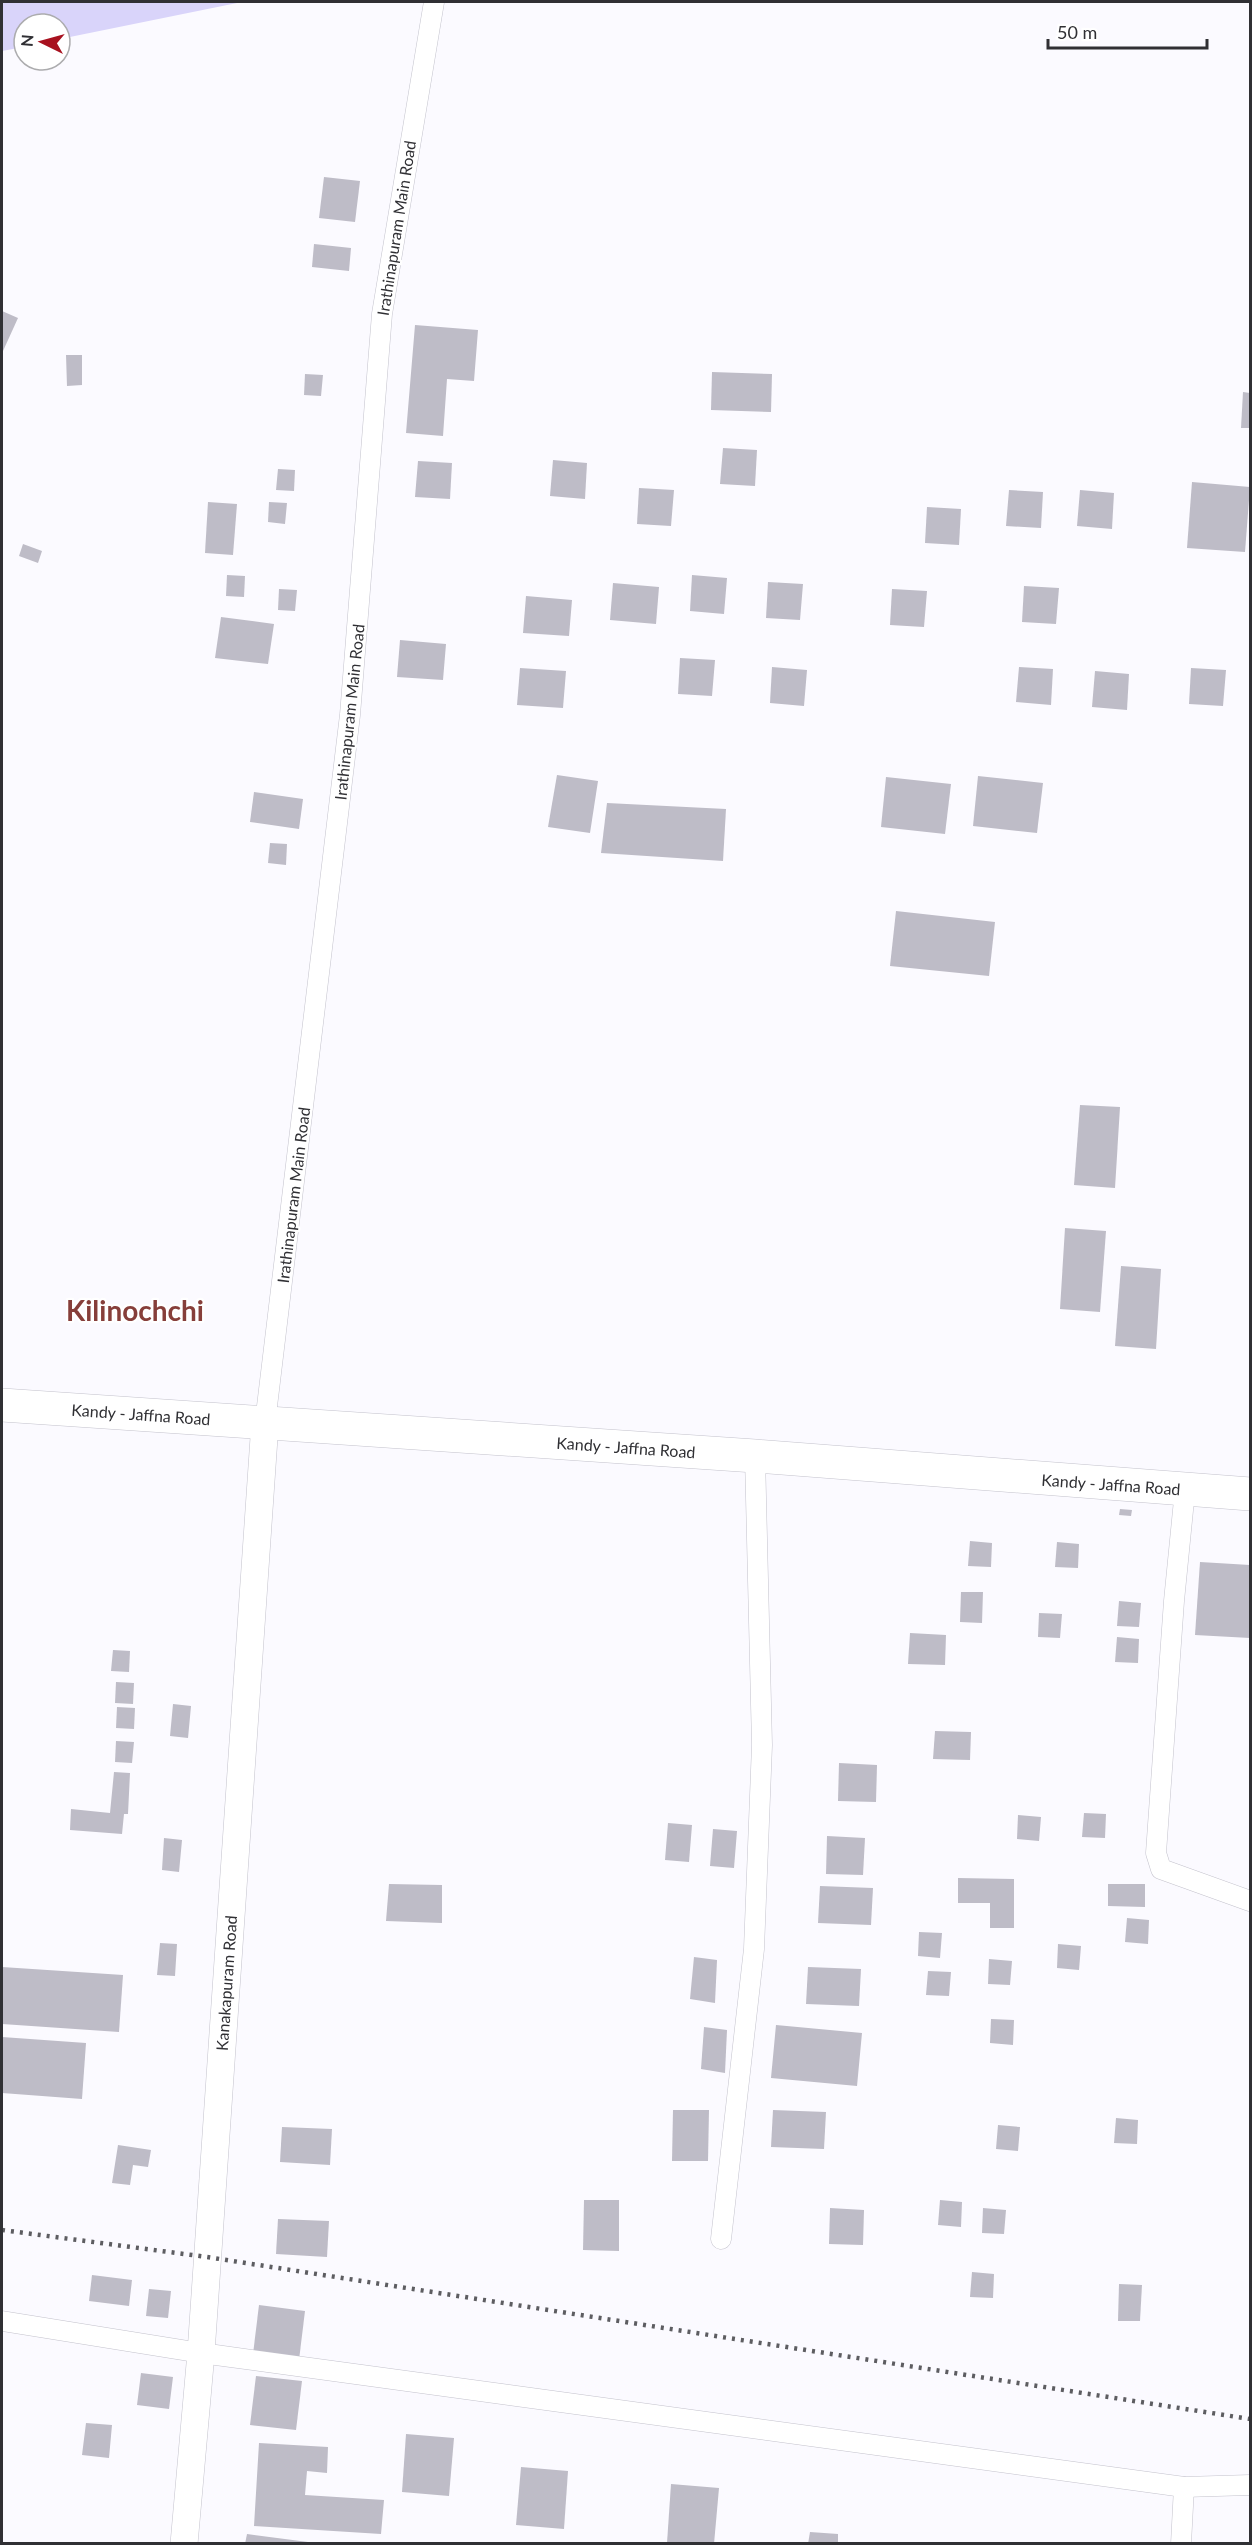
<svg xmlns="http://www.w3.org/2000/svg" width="1252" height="2545" font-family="Lato,sans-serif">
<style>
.green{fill:#d9d4fa}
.building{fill:#bebcc7}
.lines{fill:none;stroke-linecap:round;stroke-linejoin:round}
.street-casing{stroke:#c3c2cc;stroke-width:21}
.secondary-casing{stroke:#c3c2cc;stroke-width:28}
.highway-casing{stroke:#c3c2cc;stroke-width:34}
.street{stroke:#fff;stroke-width:20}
.secondary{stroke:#fff;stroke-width:27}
.highway{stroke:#fff;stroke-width:33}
.rail{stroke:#5d5d61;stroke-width:4.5;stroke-dasharray:3 6;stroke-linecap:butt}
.labels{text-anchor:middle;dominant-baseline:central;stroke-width:4.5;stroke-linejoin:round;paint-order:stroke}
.street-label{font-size:16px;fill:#303034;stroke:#fff}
.town-label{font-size:28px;font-weight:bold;fill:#863e3a;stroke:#fff}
</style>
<rect width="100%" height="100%" fill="#fbfaff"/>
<path class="green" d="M2 2H242L60 39V24H24V47L2 51Z"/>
<g class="building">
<path d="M324 177 360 181 355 222 319 218Z"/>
<path d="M314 244 351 248 349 271 312 267Z"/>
<path d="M2 311 18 318 3 351 2 350Z"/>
<path d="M415 325 478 330 474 381 447 379 443 436 406 433Z"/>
<path d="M66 355H82V385L67 386Z"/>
<path d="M712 372 772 374 771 412 711 410Z"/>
<path d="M305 374 323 375 321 396 304 395Z"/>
<path d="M1243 392 1250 393V428H1241Z"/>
<path d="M723 448 757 450 755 486 720 484Z"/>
<path d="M553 460 587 463 585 499 550 496Z"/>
<path d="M418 461 452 463 450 499 415 497Z"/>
<path d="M278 469 295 470 294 491 276 490Z"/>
<path d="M1192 482 1250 487 1245 552 1187 548Z"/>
<path d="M639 488 674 490 671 526 637 524Z"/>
<path d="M1009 490 1043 492 1041 528 1006 526Z"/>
<path d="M1080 490 1114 493 1112 529 1077 526Z"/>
<path d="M208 502 237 504 233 555 205 553Z"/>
<path d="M269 502 287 503 285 524 268 522Z"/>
<path d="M927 507 961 509 959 545 925 543Z"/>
<path d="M23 544 42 551 38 563 19 556Z"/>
<path d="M227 575 245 576 244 597 226 596Z"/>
<path d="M692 575 727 578 724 614 690 611Z"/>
<path d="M768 582 803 584 800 620 766 618Z"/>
<path d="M613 583 659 587 656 624 610 620Z"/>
<path d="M1024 586 1059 588 1056 624 1022 622Z"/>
<path d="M279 589 297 590 295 611 278 610Z"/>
<path d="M892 589 927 591 924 627 890 625Z"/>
<path d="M526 596 572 600 569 636 523 633Z"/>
<path d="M221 617 274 624 268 664 215 658Z"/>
<path d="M400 640 446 644 443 680 397 677Z"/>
<path d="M680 658 715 660 712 696 678 694Z"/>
<path d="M772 667 807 670 804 706 770 703Z"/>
<path d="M1019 667 1053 669 1051 705 1016 702Z"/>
<path d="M520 668 566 671 563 708 517 705Z"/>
<path d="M1191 668 1226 670 1223 706 1189 704Z"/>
<path d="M1095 671 1129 674 1127 710 1092 707Z"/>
<path d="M557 775 598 781 590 833 548 827Z"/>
<path d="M978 776 1043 783 1037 833 973 826Z"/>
<path d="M886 777 951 784 945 834 881 827Z"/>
<path d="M254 792 303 799 299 829 250 822Z"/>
<path d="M607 803 726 809 723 861 601 853Z"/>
<path d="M270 843 287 844 286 865 268 863Z"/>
<path d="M896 911 995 922 989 976 890 966Z"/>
<path d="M1080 1105 1120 1107 1115 1188 1074 1185Z"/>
<path d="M1065 1228 1106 1231 1100 1312 1060 1309Z"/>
<path d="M1121 1266 1161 1269 1156 1349 1115 1346Z"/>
<path d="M1120 1509 1132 1510 1131 1516 1119 1515Z"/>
<path d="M970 1541 992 1543 991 1567 968 1566Z"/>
<path d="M1057 1542 1079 1544 1078 1568 1055 1567Z"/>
<path d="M1200 1562 1250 1565V1638L1195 1635Z"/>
<path d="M961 1592H983L982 1623 960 1622Z"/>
<path d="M1119 1601 1141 1603 1139 1627 1117 1626Z"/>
<path d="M1039 1613 1062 1614 1060 1638 1038 1637Z"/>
<path d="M910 1633 946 1635 945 1665 908 1664Z"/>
<path d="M1117 1637 1139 1639 1138 1663 1115 1662Z"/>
<path d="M113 1650 130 1651 129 1672 111 1671Z"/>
<path d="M116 1682 134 1683 133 1704 115 1703Z"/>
<path d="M173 1704 191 1706 188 1738 170 1736Z"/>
<path d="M117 1707 135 1708 134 1729 116 1728Z"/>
<path d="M935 1731 971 1732 970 1760 933 1759Z"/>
<path d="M116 1741 134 1742 132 1763 115 1762Z"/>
<path d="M839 1763 877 1765 876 1802 838 1801Z"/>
<path d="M114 1772 130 1773 128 1814H124L122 1834 70 1830 71 1809 110 1813Z"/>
<path d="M1084 1813 1106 1814 1105 1838 1082 1837Z"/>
<path d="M1018 1815 1041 1817 1039 1841 1017 1839Z"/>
<path d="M668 1823 692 1825 689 1862 665 1860Z"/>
<path d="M713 1829 737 1831 734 1868 710 1866Z"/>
<path d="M827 1836 865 1838 863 1875 826 1874Z"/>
<path d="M164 1838 182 1840 179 1872 162 1870Z"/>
<path d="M958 1878 1014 1879V1928H990V1903H958Z"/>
<path d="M389 1884 442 1885V1923L386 1921Z"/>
<path d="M1108 1884H1145V1907L1108 1906Z"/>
<path d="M820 1886 873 1888 871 1925 818 1923Z"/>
<path d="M1127 1918 1149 1920 1148 1944 1125 1942Z"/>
<path d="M919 1932 942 1933 940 1958 918 1956Z"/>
<path d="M160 1943 177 1944 175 1976 157 1975Z"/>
<path d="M1058 1944 1081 1946 1079 1970 1057 1968Z"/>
<path d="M694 1957 717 1960 715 2003 690 1999Z"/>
<path d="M989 1959 1012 1961 1010 1985 988 1984Z"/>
<path d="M2 1967 123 1975 119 2032 2 2024Z"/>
<path d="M808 1967 861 1969 859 2006 806 2004Z"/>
<path d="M928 1971 951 1972 949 1996 926 1995Z"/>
<path d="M991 2019 1014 2020 1013 2045 990 2043Z"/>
<path d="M776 2025 862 2033 857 2086 771 2078Z"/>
<path d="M704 2027 727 2030 725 2073 701 2069Z"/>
<path d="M2 2037 86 2043 82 2099 2 2093Z"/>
<path d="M673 2110H709L708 2161H672Z"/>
<path d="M773 2110 826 2112 824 2149 771 2147Z"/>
<path d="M1116 2118 1138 2120 1137 2144 1114 2143Z"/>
<path d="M998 2125 1020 2127 1018 2151 996 2149Z"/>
<path d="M282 2127 332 2129 330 2165 280 2162Z"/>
<path d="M118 2145 151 2150 148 2167 133 2165 130 2185 112 2183Z"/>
<path d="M584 2200H619V2251L583 2250Z"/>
<path d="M940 2200 962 2202 961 2227 938 2225Z"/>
<path d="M830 2208 864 2210 863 2245 829 2244Z"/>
<path d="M983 2208 1006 2210 1004 2234 982 2233Z"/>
<path d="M278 2219 329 2221 327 2257 276 2254Z"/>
<path d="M972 2272 994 2274 993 2298 970 2297Z"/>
<path d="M92 2275 132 2280 129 2306 89 2301Z"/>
<path d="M1119 2284 1142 2285 1140 2321H1118Z"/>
<path d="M149 2289 171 2291 168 2318 146 2316Z"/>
<path d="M259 2305 305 2311 299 2360 253 2354Z"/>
<path d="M141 2373 173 2377 169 2409 137 2405Z"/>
<path d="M256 2376 302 2381 296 2430 250 2425Z"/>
<path d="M86 2423 112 2425 109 2458 82 2455Z"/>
<path d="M406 2434 454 2438 449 2496 402 2492Z"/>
<path d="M259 2443 328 2447 327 2473 307 2471 305 2495 384 2500 381 2534 254 2526Z"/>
<path d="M521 2467 568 2471 564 2529 516 2525Z"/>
<path d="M671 2484 719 2488 714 2544 667 2543Z"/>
<path d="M810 2532 838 2534V2544H808Z"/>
<path d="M247 2534 308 2542V2544H245Z"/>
</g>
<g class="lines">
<g class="street-casing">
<g id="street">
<path d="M265 1423 350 715 382 314 434 2"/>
<path d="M1185 1490 1174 1601 1156 1853 1161 1869 1250 1901"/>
<path d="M721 2239 754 1949 762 1745 755 1456"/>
<path d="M2 2321 201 2353 1184 2487 1250 2485"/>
<path d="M1181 2544 1184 2487"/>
</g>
</g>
<g class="secondary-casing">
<path id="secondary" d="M184 2544 201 2353 265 1423"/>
</g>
<g class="highway-casing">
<path id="highway" d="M2 1405 755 1456 1250 1494"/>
</g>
<use href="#street" class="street"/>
<use href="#secondary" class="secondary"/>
<use href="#highway" class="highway"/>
<path class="rail" d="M2 2230 207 2257 1250 2419"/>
</g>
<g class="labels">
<g class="street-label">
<text transform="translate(396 228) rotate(-81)">Irathinapuram Main Road</text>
<text transform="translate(349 712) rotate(-84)">Irathinapuram Main Road</text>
<text transform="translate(293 1195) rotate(-83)">Irathinapuram Main Road</text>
<text transform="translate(141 1414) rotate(4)">Kandy - Jaffna Road</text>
<text transform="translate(626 1447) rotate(4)">Kandy - Jaffna Road</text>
<text transform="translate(1111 1484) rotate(4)">Kandy - Jaffna Road</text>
<text transform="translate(226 1983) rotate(-86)">Kanakapuram Road</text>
</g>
<g class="town-label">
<text x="135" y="1310">Kilinochchi</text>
</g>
</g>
<rect width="1252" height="2545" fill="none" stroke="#303034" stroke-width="6"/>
<g transform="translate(42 42) rotate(275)"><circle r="28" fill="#ffffff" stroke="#acacae" stroke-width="1.5"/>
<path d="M0-4.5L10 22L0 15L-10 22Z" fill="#a8111f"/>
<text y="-9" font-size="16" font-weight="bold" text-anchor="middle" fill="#303034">N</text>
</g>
<path d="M1048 39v9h159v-9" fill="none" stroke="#303034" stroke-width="3"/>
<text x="1057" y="39" font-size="18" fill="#303034" stroke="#ffffff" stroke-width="4.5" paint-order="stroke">50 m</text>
</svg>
